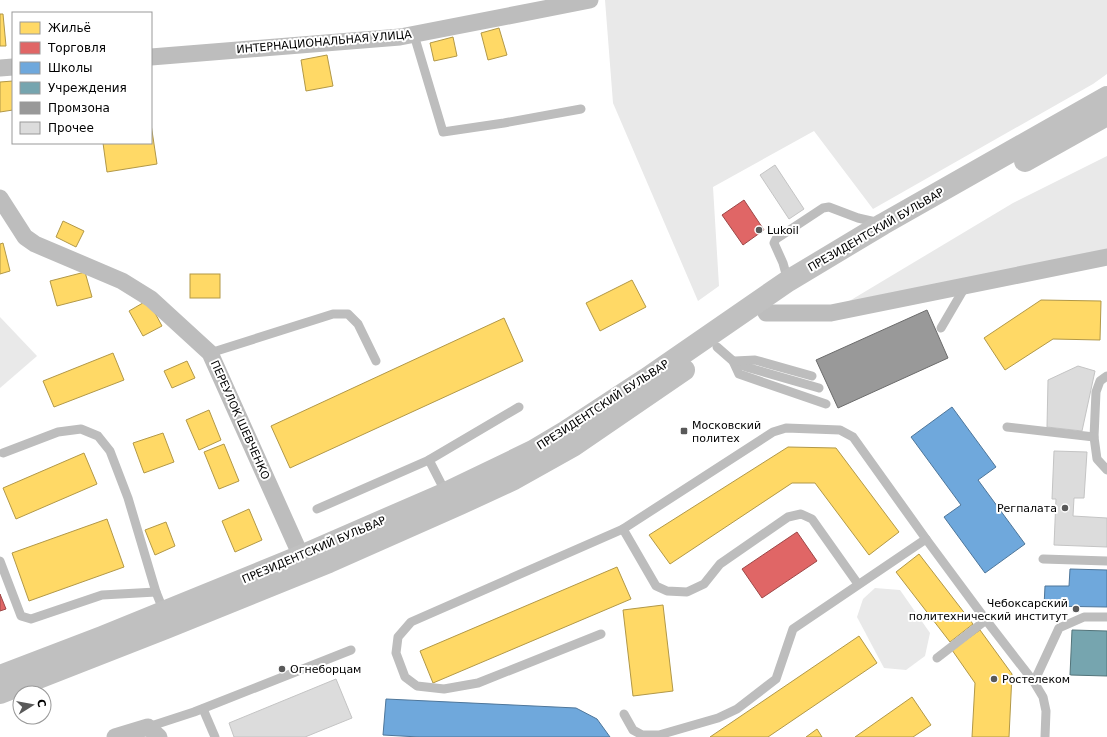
<svg xmlns="http://www.w3.org/2000/svg" width="1107" height="737" font-family="'DejaVu Sans',sans-serif">
<style>
.green{fill:#e9e9e9}
.homes{fill:#ffd966;stroke:#b29847}
.shops{fill:#e06666;stroke:#9d4747}
.schools{fill:#6fa8dc;stroke:#4e769a}
.public{fill:#76a5af;stroke:#53747a}
.industry{fill:#999;stroke:#6b6b6b}
.building{fill:#dcdcdc;stroke:#c4c4c4}
.lines{fill:none;stroke-linecap:round;stroke-linejoin:round}
.lane{stroke:#bdbdbd;stroke-width:9}
.street{stroke:#bdbdbd;stroke-width:17}
.secondary{stroke:#c0c0c0;stroke-width:22}
.poi-dot{fill:#595959;stroke:#fff;stroke-width:1.5}
.labels{text-anchor:middle;dominant-baseline:central;stroke-width:4;stroke-linejoin:round;paint-order:stroke}
.street-label{font-size:11px;fill:#000;stroke:#fff}
.poi-label{font-size:11px;fill:#000;stroke:#fff;text-anchor:start}
</style>
<rect width="100%" height="100%" fill="#fff"/>
<g class="green">
<path d="M605 0H1107V74L1093 84 873 209 814 131 713 187 719 286 698 301 613 103Z"/>
<path d="M1107 156V249L846 303 1013 203Z"/>
<path d="M0 317 37 356 0 388Z"/>
<path d="M875 588 900 590 930 633 925 656 906 670 884 668 857 617 863 599Z"/>
</g>
<g class="homes">
<path d="M0 14H3L6 46H0Z"/>
<path d="M499 28 507 55 488 60 481 33Z"/>
<path d="M453 37 457 56 434 61 430 43Z"/>
<path d="M327 55 333 86 306 91 301 60Z"/>
<path d="M13 81V110L0 112V82Z"/>
<path d="M151 124 157 164 107 172 103 143H151Z"/>
<path d="M63 221 84 231 76 247 56 237Z"/>
<path d="M3 243 10 271 0 274V244Z"/>
<path d="M85 272 92 297 57 306 50 281Z"/>
<rect x="190" y="274" width="30" height="24"/>
<path d="M632 280 646 307 600 331 586 303Z"/>
<path d="M148 300 162 326 143 336 129 311Z"/>
<path d="M1041 300 1101 301 1100 340 1053 339 1005 370 984 338Z"/>
<path d="M504 318 523 361 290 468 271 426Z"/>
<path d="M113 353 124 380 54 407 43 381Z"/>
<path d="M187 361 195 378 172 388 164 371Z"/>
<path d="M209 410 221 440 199 450 186 420Z"/>
<path d="M163 433 174 462 144 473 133 443Z"/>
<path d="M224 444 239 481 219 489 204 452Z"/>
<path d="M788 447 836 448 899 532 869 555 815 483H792L670 564 649 535Z"/>
<path d="M84 453 97 484 16 519 3 488Z"/>
<path d="M249 509 262 540 235 552 222 521Z"/>
<path d="M107 519 124 567 29 601 12 553Z"/>
<path d="M166 522 175 546 155 555 145 530Z"/>
<path d="M919 554 973 624 950 642 896 572Z"/>
<path d="M617 567 631 599 433 683 420 651Z"/>
<path d="M663 605 673 691 633 696 623 610Z"/>
<path d="M980 630 1012 674 1009 737H972L975 683 952 650Z"/>
<path d="M859 636 877 663 768 737H710Z"/>
<path d="M912 697 931 725 913 737H855Z"/>
<path d="M817 729 822 737H806Z"/>
</g>
<g class="shops">
<path d="M744 200 764 230 743 245 722 215Z"/>
<path d="M797 532 817 561 762 598 742 569Z"/>
<path d="M0 594 6 609 0 611Z"/>
</g>
<g class="schools">
<path d="M952 407 996 467 978 480 1025 544 985 573 944 517 961 505 911 437Z"/>
<path d="M1070 569 1107 570V607L1044 606 1045 586H1069Z"/>
<path d="M386 699 576 708 597 719 610 737H419L383 735Z"/>
</g>
<path class="public" d="M1072 630 1107 631V676L1070 675Z"/>
<path class="industry" d="M927 310 948 358 838 408 816 360Z"/>
<g class="building">
<path d="M775 165 804 209 789 219 760 175Z"/>
<path d="M1078 366 1095 371 1082 431 1047 427 1048 380Z"/>
<path d="M1054 451 1087 452 1084 498H1074L1073 516 1107 518V547L1054 545 1056 499H1052Z"/>
<path d="M336 679 352 718 305 737H234L229 723Z"/>
</g>
<g class="lines">
<g class="lane">
<path d="M414 35 443 132 504 123 581 109"/>
<path d="M788 281 783 263 774 243 776 239 823 208 829 207 858 218 880 223"/>
<path d="M941 328 965 287"/>
<path d="M717 347 733 361 746 367 819 388"/>
<path d="M210 353 333 314H348L358 324 376 361"/>
<path d="M733 361 739 374 826 404"/>
<path d="M735 361 755 360 812 376"/>
<path d="M1107 376 1100 381 1096 392 1094 437 1097 459 1107 470"/>
<path d="M1007 427 1094 437"/>
<path d="M3 453 58 432 81 429 98 436 110 451 128 498 156 592 164 612"/>
<path d="M429 460 446 493"/>
<path d="M317 509 429 460 519 407"/>
<path d="M623 529 656 586 667 591 687 592 704 584 720 564 788 517 801 514 812 519 858 584"/>
<path d="M1043 559 1107 561"/>
<path d="M0 561 21 616 31 619 102 595 156 592"/>
<path d="M601 634 478 683 444 689 417 686 405 677 396 653 398 637 411 622 623 529 773 432 786 428 840 430 853 437 926 539 986 620 1034 682 1043 697 1046 711 1045 737"/>
<path d="M937 658 986 620"/>
<path d="M1034 682 1059 628 1084 617H1107"/>
<path d="M203 709 215 737"/>
<path d="M624 714 633 730 642 735H659L718 718 737 709 776 679 793 629 926 539"/>
<path d="M148 727 194 712 351 650"/>
</g>
<g class="street">
<path d="M151 57 400 37 590 0"/>
<path d="M0 68 13 67"/>
<path d="M0 198 25 237 35 244 122 281 151 299 210 353 301 556"/>
<path d="M766 313H831L1107 257"/>
<path d="M115 737 148 727 159 737"/>
</g>
<g class="secondary">
<path d="M1025 161 1107 115"/>
<path d="M0 676 102 637 301 556 446 493 533 451 565 432 646 379 788 281 883 224 1107 97"/>
<path d="M0 693 166 628 329 562 460 504 514 479 573 446 684 370"/>
</g>
</g>
<g class="poi-dot">
<circle cx="759" cy="230" r="4"/>
<rect x="680" y="427" width="8" height="8" rx="2"/>
<circle cx="1065" cy="508" r="4"/>
<circle cx="1076" cy="609" r="4"/>
<circle cx="282" cy="669" r="4"/>
<circle cx="994" cy="679" r="4"/>
</g>
<g class="labels">
<g class="street-label">
<text transform="translate(324 42) rotate(-5)">ИНТЕРНАЦИОНАЛЬНАЯ УЛИЦА</text>
<text transform="translate(876 230) rotate(-30)">ПРЕЗИДЕНТСКИЙ БУЛЬВАР</text>
<text transform="translate(603 405) rotate(-33)">ПРЕЗИДЕНТСКИЙ БУЛЬВАР</text>
<text transform="translate(240 420) rotate(66)">ПЕРЕУЛОК ШЕВЧЕНКО</text>
<text transform="translate(314 550) rotate(-23)">ПРЕЗИДЕНТСКИЙ БУЛЬВАР</text>
</g>
<g class="poi-label">
<text x="767" y="230">Lukoil</text>
<text x="692" y="425">Московский<tspan x="692" dy="13">политех</tspan></text>
<text x="1057" y="508" text-anchor="end">Регпалата</text>
<text x="1068" y="603" text-anchor="end">Чебоксарский<tspan x="1068" dy="13">политехнический институт</tspan></text>
<text x="290" y="669">Огнеборцам</text>
<text x="1002" y="679">Ростелеком</text>
</g>
</g>
<rect x="12" y="12" width="140" height="132" fill="#ffffff" stroke="#999999"/>
<rect x="20" y="22" width="20" height="12" fill="#ffd966" stroke="#999999"/>
<text x="48" y="32" font-size="12" fill="#000000">Жильё</text>
<rect x="20" y="42" width="20" height="12" fill="#e06666" stroke="#999999"/>
<text x="48" y="52" font-size="12" fill="#000000">Торговля</text>
<rect x="20" y="62" width="20" height="12" fill="#6fa8dc" stroke="#999999"/>
<text x="48" y="72" font-size="12" fill="#000000">Школы</text>
<rect x="20" y="82" width="20" height="12" fill="#76a5af" stroke="#999999"/>
<text x="48" y="92" font-size="12" fill="#000000">Учреждения</text>
<rect x="20" y="102" width="20" height="12" fill="#999999" stroke="#999999"/>
<text x="48" y="112" font-size="12" fill="#000000">Промзона</text>
<rect x="20" y="122" width="20" height="12" fill="#dcdcdc" stroke="#999999"/>
<text x="48" y="132" font-size="12" fill="#000000">Прочее</text>
<g transform="translate(32 705) rotate(79)"><circle r="19" fill="#ffffff" stroke="#999999"/>
<path d="M0-3L7 15L0 10L-7 15Z" fill="#595959"/>
<text y="-6" font-size="11" font-weight="bold" text-anchor="middle" fill="#000000">С</text>
</g>
</svg>
